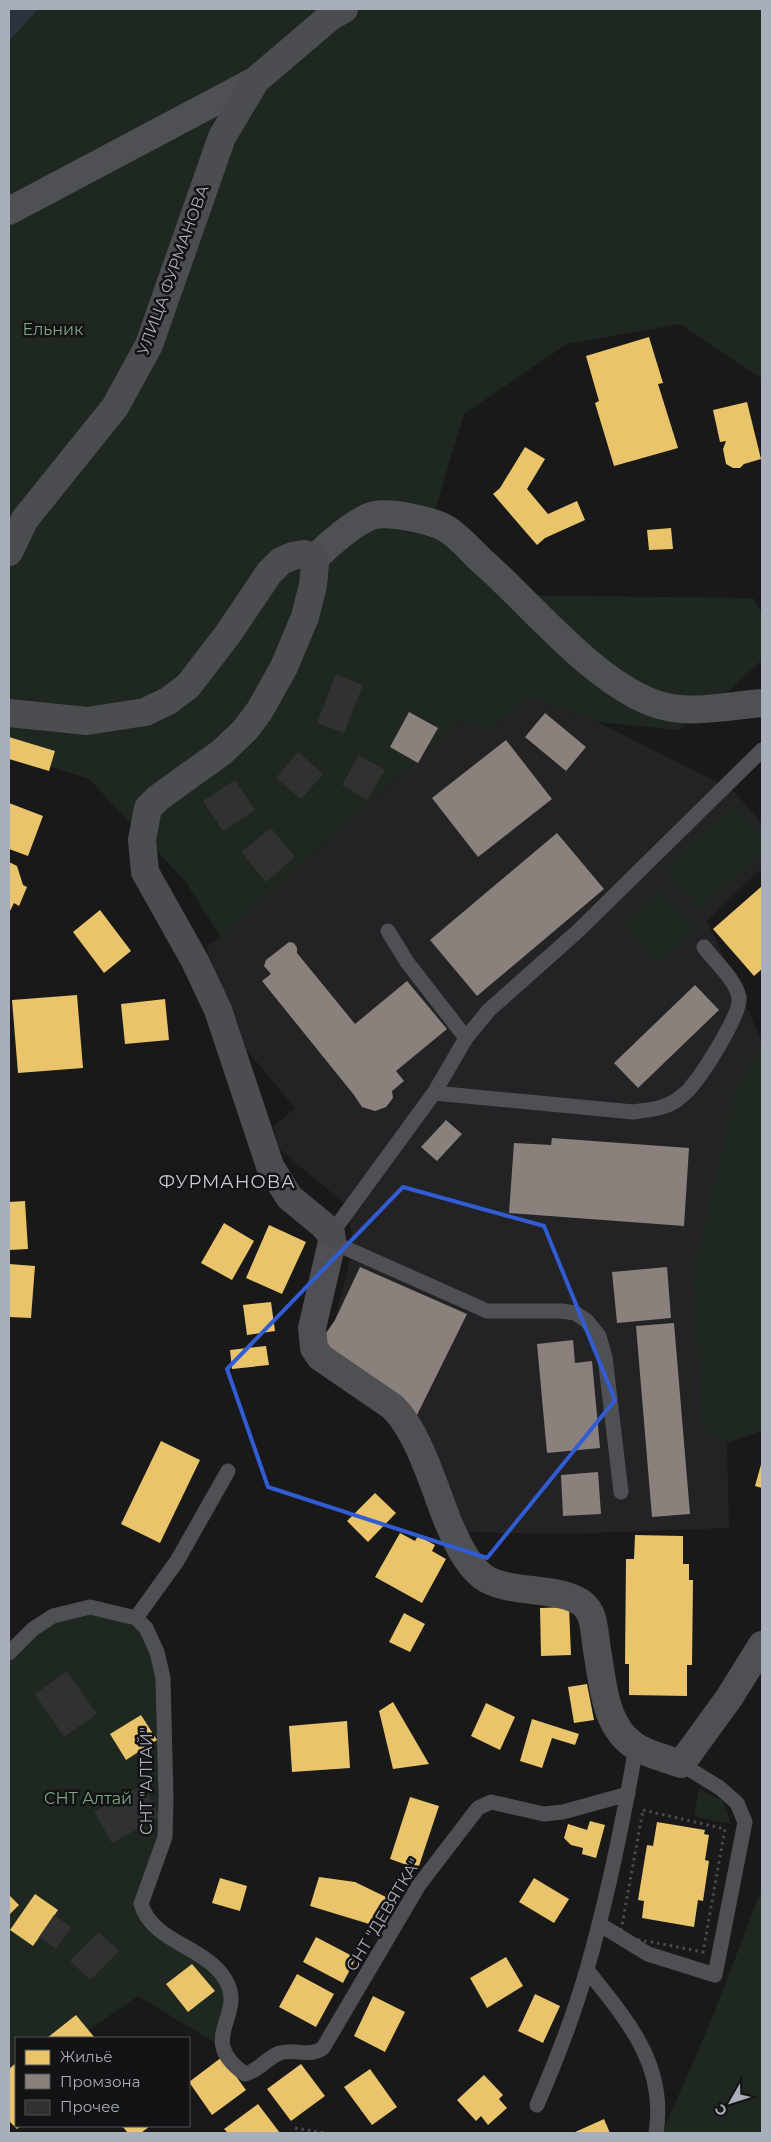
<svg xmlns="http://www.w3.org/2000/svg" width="771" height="2142" font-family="Montserrat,sans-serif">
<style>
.built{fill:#232325}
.green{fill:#1e2720}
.water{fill:#2b333c}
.homes{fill:#e9c46a}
.industry{fill:#8a817c}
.building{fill:#313131}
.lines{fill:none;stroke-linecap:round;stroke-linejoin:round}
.path{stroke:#494b4e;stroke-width:3;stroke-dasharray:2.5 4;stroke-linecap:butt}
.lane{stroke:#4e5053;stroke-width:15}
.street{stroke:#4e5053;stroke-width:28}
.secondary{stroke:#4c4d51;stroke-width:28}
.marked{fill:none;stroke:#325cd4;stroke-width:4;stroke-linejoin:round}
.labels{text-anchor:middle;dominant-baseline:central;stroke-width:5;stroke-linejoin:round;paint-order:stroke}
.street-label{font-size:16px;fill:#a9aebb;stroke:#131315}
.park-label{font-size:16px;fill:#7fa784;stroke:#131315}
.neighbourhood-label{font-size:18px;letter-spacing:1px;fill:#cbcdd6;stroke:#131315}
</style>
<rect width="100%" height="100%" fill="#191919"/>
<path class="built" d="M531 698 598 722 733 790 762 824V868L707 921 762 1041V1046L737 1084 702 1427 727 1443 729 1528 560 1534 464 1532 417 1415 320 1342 335 1320 354 1243 344 1203 279 1149 273 1127 295 1108 243 1046 206 947 221 937 460 720 489 730Z"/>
<g class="green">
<path d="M39 9H762V379L680 324 567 344 464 414 431 523 509 595 753 598 762 614V660L729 691 679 730 598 722 531 698 489 730 460 720 221 937 185 881 89 779 9 754V41Z"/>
<path d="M735 805 762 835V854L700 909 664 869Z"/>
<path d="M660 891 696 930 658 964 623 924Z"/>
<path d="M762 1046V1431L727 1443 702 1427 693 1274 737 1084Z"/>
<path d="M90 1607 136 1618 157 1652 165 1837 141 1904 227 1981 222 2047 138 1996 77 2038H16V2081L9 2086V1653L33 1629Z"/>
<path d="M699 1789 723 1801 731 1824 694 1816Z"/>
<path d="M762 1888V2133H662L711 2021Z"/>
</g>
<path class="water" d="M9 9H39L9 41Z"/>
<g class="homes">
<path d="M649 337 663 383 658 384 678 448 614 466 595 403 599 401 586 356Z"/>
<path d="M747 402 761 459 744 464 740 468H733L726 464 723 449 726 441 720 442 713 410Z"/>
<path d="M525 447 545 459 527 489 548 514 577 501 585 520 545 538 537 545 493 494 500 488Z"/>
<path d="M671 528 673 549 649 550 647 530Z"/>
<path d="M9 737 55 751 49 771 9 759Z"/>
<path d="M9 803 43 816 28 856 9 849Z"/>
<path d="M9 862 17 866 23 885 27 887 19 906 14 903 9 913Z"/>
<path d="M762 886V969L754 976 713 929Z"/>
<path d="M100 910 131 951 104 973 73 932Z"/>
<path d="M77 995 83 1068 18 1073 12 1000Z"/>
<path d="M165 999 169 1040 125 1044 121 1004Z"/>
<path d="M25 1201 28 1249 9 1250V1202Z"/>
<path d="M224 1223 254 1241 232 1280 201 1263Z"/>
<path d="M269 1225 306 1242 282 1294 246 1278Z"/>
<path d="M9 1264 35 1266 31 1318 9 1317Z"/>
<path d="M271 1302 275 1331 247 1335 243 1305Z"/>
<path d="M266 1346 269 1365 232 1369 230 1350Z"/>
<path d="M161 1441 200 1460 160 1543 121 1524Z"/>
<path d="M762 1461V1488L755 1486Z"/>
<path d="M375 1493 396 1513 368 1542 347 1521Z"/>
<path d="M400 1533 415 1541 418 1536 435 1545 432 1551 446 1559 422 1603 375 1577Z"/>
<path d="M635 1535 683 1536V1564H689V1580H693L692 1665H687V1696L629 1695V1664H625L626 1559H634Z"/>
<path d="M569 1607 571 1655 541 1656 540 1608Z"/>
<path d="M404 1613 425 1624 410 1652 389 1642Z"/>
<path d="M587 1684 594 1720 574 1723 568 1687Z"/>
<path d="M393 1702 429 1764 393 1769 379 1711Z"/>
<path d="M486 1703 515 1717 500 1750 471 1736Z"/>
<path d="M141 1715 157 1740 126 1760 110 1734Z"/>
<path d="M532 1719 579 1734 575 1745 552 1738 542 1768 520 1761Z"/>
<path d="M347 1721 350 1768 292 1772 289 1726Z"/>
<path d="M410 1797 439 1806 418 1869 390 1859Z"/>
<path d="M590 1821 605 1825 596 1858 582 1854 583 1848 571 1845 564 1838 568 1824 587 1830Z"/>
<path d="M657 1822 705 1830 704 1834 709 1835 705 1860 709 1861 703 1901 698 1900 694 1927 642 1918 644 1901 638 1900 647 1845 653 1846Z"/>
<path d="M319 1877 355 1882 388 1898 379 1927 310 1906Z"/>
<path d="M220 1878 247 1886 240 1911 212 1903Z"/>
<path d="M534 1878 569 1899 554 1923 519 1902Z"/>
<path d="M35 1894 58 1910 33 1946 10 1930Z"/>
<path d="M9 1895 19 1905 9 1915Z"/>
<path d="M316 1937 356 1958 343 1983 303 1962Z"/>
<path d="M506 1957 523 1986 487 2008 470 1978Z"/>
<path d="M192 1964 215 1991 188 2012 166 1984Z"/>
<path d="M297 1974 334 1994 316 2027 279 2007Z"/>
<path d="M535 1994 560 2006 543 2043 518 2031Z"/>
<path d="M373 1996 405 2012 385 2052 354 2036Z"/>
<path d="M76 2015 95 2038H47Z"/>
<path d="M222 2057 246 2090 212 2115 189 2082Z"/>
<path d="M16 2063V2126H21L17 2129 9 2121V2069Z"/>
<path d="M301 2064 325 2096 291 2121 267 2089Z"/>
<path d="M370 2069 397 2107 372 2125 344 2087Z"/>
<path d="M484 2075 503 2095 499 2099 507 2108 488 2125 481 2116 476 2121 457 2100Z"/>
<path d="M258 2104 280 2133H228L224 2129Z"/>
<path d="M604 2119 610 2133H573Z"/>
<path d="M122 2126H150L141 2133H128Z"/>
</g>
<g class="industry">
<path d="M409 712 438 728 418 763 390 747Z"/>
<path d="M545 713 586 747 566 771 525 737Z"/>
<path d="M506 740 552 799 478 857 432 798Z"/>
<path d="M557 833 604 889 477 996 430 940Z"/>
<path d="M289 942 294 943 297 948V953L355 1024 407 981 447 1029 396 1071 404 1081 392 1091 393 1098 386 1107 375 1111 362 1107 354 1095 262 981 271 974 264 966 266 960Z"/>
<path d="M695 985 719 1010 638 1088 614 1063Z"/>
<path d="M446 1120 462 1134 437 1161 421 1147Z"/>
<path d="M552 1138 689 1148 684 1226 509 1213 514 1143 551 1145Z"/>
<path d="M360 1267 467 1314 417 1415 320 1342 335 1320Z"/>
<path d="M667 1267 671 1318 617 1323 612 1272Z"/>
<path d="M674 1323 690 1514 652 1517 636 1326Z"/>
<path d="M573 1340 575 1363 592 1361 600 1448 547 1453 537 1344Z"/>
<path d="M598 1472 601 1514 563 1516 561 1475Z"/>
</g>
<g class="building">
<path d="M336 674 363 685 344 733 317 723Z"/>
<path d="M298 752 323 774 301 799 276 778Z"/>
<path d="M359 755 385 770 367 800 342 785Z"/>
<path d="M235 780 255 810 223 831 203 801Z"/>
<path d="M271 828 295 857 266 882 241 852Z"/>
<path d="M67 1671 97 1714 64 1737 35 1694Z"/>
<path d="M143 1785 160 1817 112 1843 94 1811Z"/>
<path d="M54 1915 71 1927 56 1949 39 1937Z"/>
<path d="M99 1932 119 1951 90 1980 70 1961Z"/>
</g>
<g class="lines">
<g class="path">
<path d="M643 1810 725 1829 703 1952 620 1936Z"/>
<path d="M295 2128 325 2133"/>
</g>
<g class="lane">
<path d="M388 931 407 962 466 1038"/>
<path d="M434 1093 633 1112C648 1110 664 1109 677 1100 681 1096 688 1092 691 1087 703 1073 742 1013 739 997 735 979 715 962 704 947"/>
<path d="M331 1234 434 1093 466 1038 489 1010 578 931 762 750"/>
<path d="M332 1242 487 1311H561L575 1313 587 1321 599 1336 605 1357 621 1492"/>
<path d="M136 1618 177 1561 228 1471"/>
<path d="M9 1653 33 1629 53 1616 90 1607 136 1618 146 1628 157 1652 163 1678 166 1798 165 1837 141 1904C153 1943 205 1946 225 1979 248 2016 194 2038 245 2074 259 2071 267 2057 280 2053 295 2048 309 2058 323 2048L419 1885 478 1808 491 1802 544 1814 563 1812 628 1794"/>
<path d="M599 1924 648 1954 715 1975 745 1822 737 1803 720 1788 681 1764"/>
<path d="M587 1970C627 2020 667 2065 656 2133"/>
<path d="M537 2105C556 2061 574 2015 587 1969 608 1896 623 1822 636 1747"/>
</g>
<g class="street">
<path d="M9 211 256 80"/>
<path d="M314 559C327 546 357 519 375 515 392 512 430 520 445 528 458 535 471 551 482 561 532 605 592 680 653 703 687 716 727 706 762 703"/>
<path d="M331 1234 332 1242 312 1328 314 1348 320 1357 393 1407C419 1433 434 1487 448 1522 457 1542 465 1562 482 1576 510 1598 575 1582 590 1613 595 1623 595 1639 597 1650 603 1683 604 1726 635 1746 648 1755 666 1758 681 1764L729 1698 762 1645"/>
</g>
<g class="secondary">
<path d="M9 552 25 519 115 407 149 345 222 137 256 80 330 17 344 9"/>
<path d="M9 713 87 721 145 712 168 701 188 686 228 634 269 573 281 561 293 556 304 554 312 556 314 559 315 564 313 585 305 617 284 667 260 710 245 730 222 752 158 798 148 808 142 840 145 872 195 961 218 1010 270 1166 289 1197 323 1225 331 1234"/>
</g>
</g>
<path class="marked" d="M403 1187 544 1226 615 1400 487 1558 268 1487 227 1369Z"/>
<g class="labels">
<g class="street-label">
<text transform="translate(173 270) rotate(-70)">УЛИЦА ФУРМАНОВА</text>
<text transform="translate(146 1781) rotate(-90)">СНТ "АЛТАЙ"</text>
<text transform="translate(383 1915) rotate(-59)">СНТ "ДЕВЯТКА"</text>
</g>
<g class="park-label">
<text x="53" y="329">Ельник</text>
<text x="88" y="1798">СНТ Алтай</text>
</g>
<g class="neighbourhood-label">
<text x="227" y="1182">ФУРМАНОВА</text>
</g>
</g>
<rect width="771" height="2142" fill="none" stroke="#a9aebb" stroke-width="20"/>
<rect x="15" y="2037" width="175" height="90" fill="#131315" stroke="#4f5157"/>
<rect x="25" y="2050" width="25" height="15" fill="#e9c46a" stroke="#4f5157"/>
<text x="60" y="2062" font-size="15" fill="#a9aebb">Жильё</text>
<rect x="25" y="2074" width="25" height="15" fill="#8a817c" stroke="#4f5157"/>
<text x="60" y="2087" font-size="15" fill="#a9aebb">Промзона</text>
<rect x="25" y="2100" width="25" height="15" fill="#313131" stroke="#4f5157"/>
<text x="60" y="2112" font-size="15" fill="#a9aebb">Прочее</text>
<g transform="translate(731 2102) rotate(231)" stroke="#131315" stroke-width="4" paint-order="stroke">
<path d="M0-4L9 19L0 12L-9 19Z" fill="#a9aebb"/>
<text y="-8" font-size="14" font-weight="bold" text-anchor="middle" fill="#a9aebb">С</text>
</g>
</svg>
